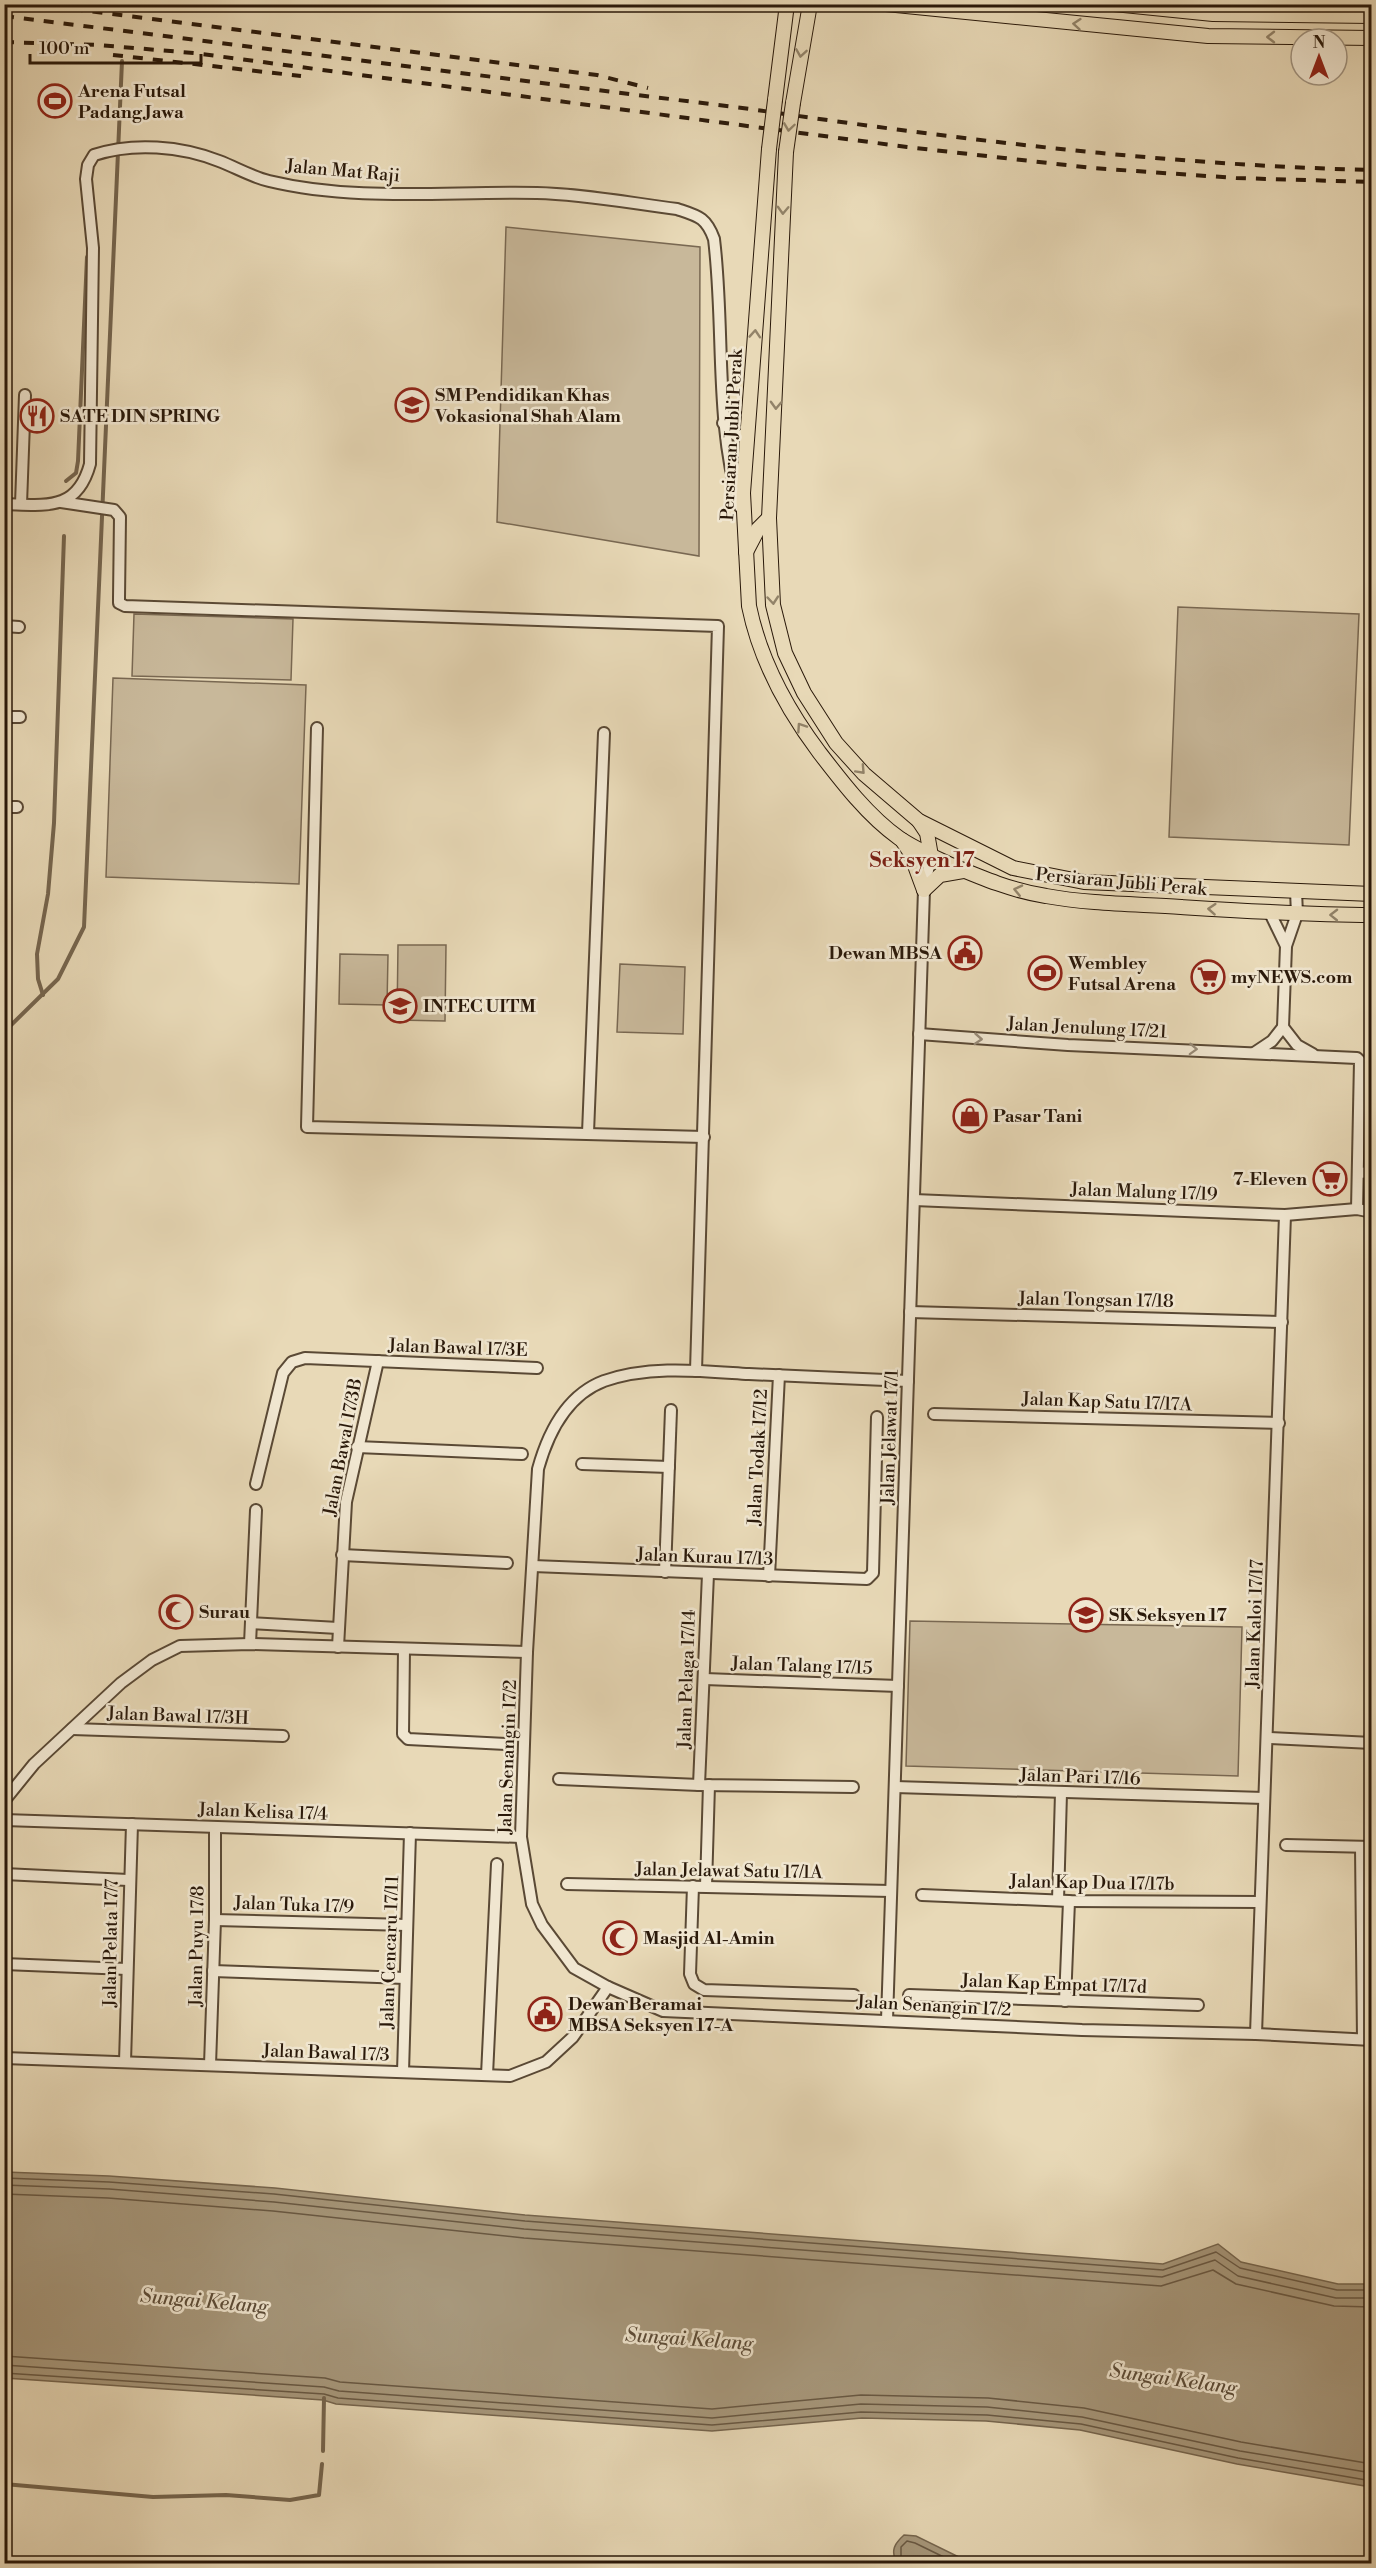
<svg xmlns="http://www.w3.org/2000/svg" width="1376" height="2568" font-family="'Libre Bodoni',serif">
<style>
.green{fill:#c8b89a;stroke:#796852;stroke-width:1.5}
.water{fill:#a7987c;stroke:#75654e;stroke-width:1.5}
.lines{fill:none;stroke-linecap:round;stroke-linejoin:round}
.shore{stroke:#685843;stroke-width:1.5}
.stream{stroke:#75654e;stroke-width:4}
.minor-casing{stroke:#5a4935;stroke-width:14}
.major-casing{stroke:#2a190a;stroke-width:16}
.minor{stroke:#f0e6d0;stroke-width:10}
.major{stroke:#e8d9b7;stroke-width:14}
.rail{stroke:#2a190a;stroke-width:4;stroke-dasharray:10 10;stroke-linecap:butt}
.major-bridge-casing{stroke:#2a190a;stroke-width:16;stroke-linecap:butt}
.major-bridge{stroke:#e8d9b7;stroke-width:14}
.oneway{stroke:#928369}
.oneway2{stroke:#978a77}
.labels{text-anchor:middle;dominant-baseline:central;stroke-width:5;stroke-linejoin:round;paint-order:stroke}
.poi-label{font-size:18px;font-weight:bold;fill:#2a190a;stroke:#f0e6d0;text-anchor:start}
.street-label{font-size:18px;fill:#2a190a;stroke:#f0e6d0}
.water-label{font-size:20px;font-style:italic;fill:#5c4c38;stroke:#f0e6d0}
.quarter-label{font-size:21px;font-weight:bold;fill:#7a1f14;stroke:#f0e6d0}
</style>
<rect width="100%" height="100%" fill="#e8d9b7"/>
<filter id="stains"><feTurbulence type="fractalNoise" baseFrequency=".00333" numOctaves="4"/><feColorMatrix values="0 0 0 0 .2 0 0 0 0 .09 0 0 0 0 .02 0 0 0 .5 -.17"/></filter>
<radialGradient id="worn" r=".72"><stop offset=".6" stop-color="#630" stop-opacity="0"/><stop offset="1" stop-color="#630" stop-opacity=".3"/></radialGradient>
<g class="green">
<path d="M506 227 700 247 699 556 497 522Z"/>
<path d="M1178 607 1359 614 1349 845 1169 837Z"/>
<path d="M134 614 293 619 291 680 132 676Z"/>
<path d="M113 678 306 685 299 884 106 877Z"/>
<path d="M398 945H446L445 1021 397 1020Z"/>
<path d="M340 954 388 955 387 1005 339 1004Z"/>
<path d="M620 964 685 967 683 1034 617 1032Z"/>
<path d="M910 1621 1242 1627 1238 1776 906 1766Z"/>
</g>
<g class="water">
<path d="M5 2172 109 2176 275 2188 525 2215 1163 2264 1218 2244 1241 2262 1338 2284H1371V2487L1237 2464 1080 2430 986 2421 862 2418 712 2431 336 2404 323 2400 5 2378Z"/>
<path d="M904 2535 916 2536 971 2563H896C891 2550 894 2544 904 2535Z"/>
</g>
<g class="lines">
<g class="shore">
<path d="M4 2178 109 2182 274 2194 525 2221 1163 2270 1216 2252 1240 2268 1337 2290H1372"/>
<path d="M4 2185 109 2189 274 2202 524 2229 1162 2277 1215 2260 1238 2276 1336 2298H1372"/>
<path d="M4 2194 108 2198 273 2211 524 2238 1161 2286 1213 2270 1236 2284 1334 2306 1372 2307"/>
<path d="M4 2356 325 2378 340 2382 712 2409 861 2395 988 2398 1084 2408 1241 2442 1372 2464"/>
<path d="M4 2365 324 2387 339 2391 712 2418 861 2404 987 2407 1082 2417 1240 2451 1372 2473"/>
<path d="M4 2373 324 2394 338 2398 712 2425 861 2412 987 2415 1081 2424 1238 2458 1372 2481"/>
<path d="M901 2564V2547L907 2541 915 2543 958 2564"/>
</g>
<g class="stream">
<path d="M125 6V4"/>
<path d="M66 481 76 473 78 461 87 257"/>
<path d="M43 995 38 979 37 954 48 894 54 823 64 536"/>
<path d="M4 1032 58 979 84 927 122 61"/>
<path d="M323 2451 324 2398"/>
<path d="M4 2484 153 2497 226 2495 290 2500 319 2495 322 2464"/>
</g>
<g class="minor-casing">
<g id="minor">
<path d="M723 423 732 433 738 436 748 433"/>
<path d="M61 502 114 510 120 517 119 598V603L125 606 718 626 696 1371"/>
<path d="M4 504C45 505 77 512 90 464L93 248 86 179 88 165 94 155C133 142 181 146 219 161 235 167 252 177 269 181 356 202 448 191 537 193 583 194 630 203 677 209 698 216 706 217 714 239 725 329 714 420 740 507"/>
<path d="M21 504 25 395"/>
<path d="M4 626 19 627"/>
<path d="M4 717H20"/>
<path d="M317 728 307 1127 704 1137"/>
<path d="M4 807H17"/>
<path d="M1270 913 1286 946"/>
<path d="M1283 1027 1297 1045 1313 1054"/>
<path d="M919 1034 1068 1045 1357 1058 1360 1061 1357 1209"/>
<path d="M1254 1053 1272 1041 1283 1027 1286 946 1297 914 1296 891"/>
<path d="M588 1133 604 733"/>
<path d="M1358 1173 1372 1172"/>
<path d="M914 1200 1285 1215 1357 1209 1372 1212"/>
<path d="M910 1312 1282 1322"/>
<path d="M908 1381C855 1379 802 1376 749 1374 701 1371 650 1365 604 1381 567 1395 548 1433 538 1469L527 1652 521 1837 532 1904 542 1925 574 1968 608 1987 663 2011 1082 2030 1256 2034 1372 2040"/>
<path d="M934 1414 1279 1423"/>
<path d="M357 1447 522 1454"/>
<path d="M582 1464 669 1467"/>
<path d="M256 1484 283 1373 292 1362 305 1358 537 1368"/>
<path d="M342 1555 507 1563"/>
<path d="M533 1566 867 1579 873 1573 877 1417"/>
<path d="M665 1572 671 1410"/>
<path d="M769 1576 779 1375"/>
<path d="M251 1623 338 1628"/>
<path d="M250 1644 256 1510"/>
<path d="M338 1647 346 1502 378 1361"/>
<path d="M404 1649 403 1734 408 1739 506 1744"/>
<path d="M705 1679 898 1686"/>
<path d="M72 1729 283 1736"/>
<path d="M1268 1738 1372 1743"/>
<path d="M1370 1743 1372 1721"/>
<path d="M559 1779 699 1785 853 1787"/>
<path d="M699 1785 708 1574"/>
<path d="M895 1787 1264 1798"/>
<path d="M4 1801 34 1764 121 1683 152 1660 180 1646 250 1644 527 1652"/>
<path d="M4 1820 521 1837"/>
<path d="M1286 1845 1372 1847"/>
<path d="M1361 1847 1363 2039"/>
<path d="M4 1874 128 1880"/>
<path d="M567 1884 891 1891"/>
<path d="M693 1886 690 1974 694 1984 704 1990 854 1995"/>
<path d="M706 1886 709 1785"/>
<path d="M922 1895 1069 1901 1260 1902"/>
<path d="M1058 1900 1061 1793"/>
<path d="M215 1920 407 1925"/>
<path d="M4 1964 127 1969"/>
<path d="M213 1971 405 1978"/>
<path d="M909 1995 1198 2005"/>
<path d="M1065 2001 1069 1901"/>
<path d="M887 2020 924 890 931 856"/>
<path d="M1256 2034 1285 1215"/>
<path d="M4 2058 510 2076 546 2062 573 2037 608 1987"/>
<path d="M125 2062 132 1824"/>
<path d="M210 2065 215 1920V1827"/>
<path d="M403 2072 410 1833"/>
<path d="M487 2075 497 1864"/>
</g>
</g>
<g class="major-casing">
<g id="major">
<path d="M886 4 1208 36 1372 38"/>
<path d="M1114 4 1213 14 1372 16"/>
<path d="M775 100 787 4"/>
<path d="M793 103 810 4"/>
<path d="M769 149 743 493 749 606C760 660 786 708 819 752 842 782 868 816 899 838 915 849 934 857 951 865 982 878 1013 891 1046 896 1090 904 1136 904 1181 907 1245 911 1308 915 1372 915"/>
<path d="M786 152 769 518 773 605 785 653 804 693 836 743 864 774 919 821 1013 868 1084 882 1372 894"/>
<path d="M746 552 758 529 769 518"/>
<path d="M919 821 927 833 931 856"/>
<path d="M902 840 910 852 924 890"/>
<path d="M924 890 940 875 963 871"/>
</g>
</g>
<use href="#minor" class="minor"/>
<use href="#major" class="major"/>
<g class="rail">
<path d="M33 4 597 75 648 88"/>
<path d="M4 16 750 109C956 139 1163 165 1372 170"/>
<path d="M4 42 98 45 194 53 907 147 1092 168 1236 178 1372 182"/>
<path d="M113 55 301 76"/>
</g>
<g class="major-bridge-casing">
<g id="major-bridge">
<path d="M769 149 775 100"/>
<path d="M786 152 793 103"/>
</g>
</g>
<use href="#major-bridge" class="major-bridge"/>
</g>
<defs><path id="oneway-chevron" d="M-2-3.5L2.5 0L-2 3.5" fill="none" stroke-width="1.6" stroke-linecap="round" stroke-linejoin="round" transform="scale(1.5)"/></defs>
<g class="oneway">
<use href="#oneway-chevron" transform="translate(1077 24) rotate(-175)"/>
<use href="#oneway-chevron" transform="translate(1271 37) rotate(-180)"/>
<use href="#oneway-chevron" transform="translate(801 53) rotate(99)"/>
<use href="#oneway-chevron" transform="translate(789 127) rotate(98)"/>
<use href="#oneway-chevron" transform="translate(783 210) rotate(92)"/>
<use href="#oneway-chevron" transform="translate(755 334) rotate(-86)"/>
<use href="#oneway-chevron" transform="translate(776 405) rotate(92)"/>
<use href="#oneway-chevron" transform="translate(773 600) rotate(85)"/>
<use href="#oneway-chevron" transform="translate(801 727) rotate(-124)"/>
<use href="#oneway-chevron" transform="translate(861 770) rotate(47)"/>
<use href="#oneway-chevron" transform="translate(1018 890) rotate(-167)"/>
<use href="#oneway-chevron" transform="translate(1212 909) rotate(-176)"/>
<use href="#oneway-chevron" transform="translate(1334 915) rotate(-179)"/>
</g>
<g class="oneway2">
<use href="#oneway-chevron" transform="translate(978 1039) rotate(4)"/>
<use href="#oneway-chevron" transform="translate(1193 1049) rotate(2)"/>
</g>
<defs>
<g id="stadium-ring" transform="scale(1.725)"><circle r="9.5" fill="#f0e6d0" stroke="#8f2418" stroke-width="1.5"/><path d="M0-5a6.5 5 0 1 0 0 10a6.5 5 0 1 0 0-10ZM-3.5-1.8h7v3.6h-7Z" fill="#8f2418"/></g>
<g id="school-ring" transform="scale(1.725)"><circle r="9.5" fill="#f0e6d0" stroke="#8f2418" stroke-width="1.5"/><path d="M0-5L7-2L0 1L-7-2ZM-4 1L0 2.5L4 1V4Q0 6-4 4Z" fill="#8f2418"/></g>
<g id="restaurant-ring" transform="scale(1.725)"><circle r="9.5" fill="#f0e6d0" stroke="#8f2418" stroke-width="1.5"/><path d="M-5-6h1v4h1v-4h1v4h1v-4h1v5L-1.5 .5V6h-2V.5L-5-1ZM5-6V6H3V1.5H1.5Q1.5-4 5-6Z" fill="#8f2418"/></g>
<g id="civic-ring" transform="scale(1.725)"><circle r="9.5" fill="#f0e6d0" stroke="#8f2418" stroke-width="1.5"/><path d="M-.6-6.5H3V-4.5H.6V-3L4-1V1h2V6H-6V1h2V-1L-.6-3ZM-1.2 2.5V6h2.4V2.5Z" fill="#8f2418"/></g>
<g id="supermarket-ring" transform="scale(1.725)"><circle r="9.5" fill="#f0e6d0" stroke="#8f2418" stroke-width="1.5"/><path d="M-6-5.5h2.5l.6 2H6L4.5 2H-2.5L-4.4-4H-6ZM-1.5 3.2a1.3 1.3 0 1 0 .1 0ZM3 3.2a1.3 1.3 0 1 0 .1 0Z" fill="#8f2418"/></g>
<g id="university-ring" transform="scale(1.725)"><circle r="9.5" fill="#f0e6d0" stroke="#8f2418" stroke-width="1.5"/><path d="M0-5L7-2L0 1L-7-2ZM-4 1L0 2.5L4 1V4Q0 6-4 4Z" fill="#8f2418"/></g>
<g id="shop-ring" transform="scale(1.725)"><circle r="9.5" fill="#f0e6d0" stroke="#8f2418" stroke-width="1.5"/><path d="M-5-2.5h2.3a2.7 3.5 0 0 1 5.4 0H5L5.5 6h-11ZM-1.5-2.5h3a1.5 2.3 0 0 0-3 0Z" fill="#8f2418"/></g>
<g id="mosque-ring" transform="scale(1.725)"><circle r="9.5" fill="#f0e6d0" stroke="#8f2418" stroke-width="1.5"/><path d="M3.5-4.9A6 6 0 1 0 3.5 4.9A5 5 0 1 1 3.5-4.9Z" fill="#8f2418"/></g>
</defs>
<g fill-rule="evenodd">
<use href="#stadium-ring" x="55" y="101"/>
<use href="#school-ring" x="412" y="405"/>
<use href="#restaurant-ring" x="37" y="416"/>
<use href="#civic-ring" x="965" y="953"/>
<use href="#stadium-ring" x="1045" y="973"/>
<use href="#supermarket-ring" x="1208" y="977"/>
<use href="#university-ring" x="400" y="1006"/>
<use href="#shop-ring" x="970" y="1116"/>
<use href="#supermarket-ring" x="1330" y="1179"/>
<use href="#mosque-ring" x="176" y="1612"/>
<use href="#school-ring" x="1086" y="1615"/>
<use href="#mosque-ring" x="620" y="1938"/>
<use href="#civic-ring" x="545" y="2014"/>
</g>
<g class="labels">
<g class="poi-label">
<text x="78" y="91">Arena Futsal<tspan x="78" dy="21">Padang Jawa</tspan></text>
<text x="435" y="395">SM Pendidikan Khas<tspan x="435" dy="21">Vokasional Shah Alam</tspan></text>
<text x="60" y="416">SATE DIN SPRING</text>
<text x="942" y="953" text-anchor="end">Dewan MBSA</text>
<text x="1068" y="963">Wembley<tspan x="1068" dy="21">Futsal Arena</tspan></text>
<text x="1231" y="977">myNEWS.com</text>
<text x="423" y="1006">INTEC UITM</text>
<text x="993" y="1116">Pasar Tani</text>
<text x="1307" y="1179" text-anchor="end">7-Eleven</text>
<text x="199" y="1612">Surau</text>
<text x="1109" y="1615">SK Seksyen 17</text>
<text x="643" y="1938">Masjid Al-Amin</text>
<text x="568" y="2004">Dewan Beramai<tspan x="568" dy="21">MBSA Seksyen 17-A</tspan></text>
</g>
<g class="street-label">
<text transform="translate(343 171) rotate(5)">Jalan Mat Raji</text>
<text transform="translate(732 435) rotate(-87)">Persiaran Jubli Perak</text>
<text transform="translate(1121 882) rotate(5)">Persiaran Jubli Perak</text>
<text transform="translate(1087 1028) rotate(3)">Jalan Jenulung 17/21</text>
<text transform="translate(1144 1192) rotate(2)">Jalan Malung 17/19</text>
<text transform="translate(1096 1300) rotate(1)">Jalan Tongsan 17/18</text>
<text transform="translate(458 1348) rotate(2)">Jalan Bawal 17/3E</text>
<text transform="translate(1107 1402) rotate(2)">Jalan Kap Satu 17/17A</text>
<text transform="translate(890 1437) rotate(-88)">Jalan Jelawat 17/1</text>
<text transform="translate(343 1447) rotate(-79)">Jalan Bawal 17/3B</text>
<text transform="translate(758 1457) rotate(-87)">Jalan Todak 17/12</text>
<text transform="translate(705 1557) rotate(2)">Jalan Kurau 17/13</text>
<text transform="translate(1255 1624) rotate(-88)">Jalan Kaloi 17/17</text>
<text transform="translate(802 1666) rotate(2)">Jalan Talang 17/15</text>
<text transform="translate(687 1679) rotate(-88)">Jalan Pelaga 17/14</text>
<text transform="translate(178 1716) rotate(2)">Jalan Bawal 17/3H</text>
<text transform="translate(508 1757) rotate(-88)">Jalan Senangin 17/2</text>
<text transform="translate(1080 1777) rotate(2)">Jalan Pari 17/16</text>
<text transform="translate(263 1812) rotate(2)">Jalan Kelisa 17/4</text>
<text transform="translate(729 1871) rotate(1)">Jalan Jelawat Satu 17/1A</text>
<text transform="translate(1092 1883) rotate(1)">Jalan Kap Dua 17/17b</text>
<text transform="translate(294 1905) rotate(2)">Jalan Tuka 17/9</text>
<text transform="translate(111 1943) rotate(-89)">Jalan Pelata 17/7</text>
<text transform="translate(197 1946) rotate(-89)">Jalan Puyu 17/8</text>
<text transform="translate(390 1952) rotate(-88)">Jalan Cencaru 17/11</text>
<text transform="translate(1054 1984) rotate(2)">Jalan Kap Empat 17/17d</text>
<text transform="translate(934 2006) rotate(3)">Jalan Senangin 17/2</text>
<text transform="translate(326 2053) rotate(2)">Jalan Bawal 17/3</text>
</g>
<g class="water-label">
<text transform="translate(204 2302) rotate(5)">Sungai Kelang</text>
<text transform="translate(689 2340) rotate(4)">Sungai Kelang</text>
<text transform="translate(1173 2380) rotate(8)">Sungai Kelang</text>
</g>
<g class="quarter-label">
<text x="922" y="861">Seksyen 17</text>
</g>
</g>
<rect width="1376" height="2568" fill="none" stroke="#e8d9b7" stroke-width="24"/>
<rect x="6" y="6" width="1364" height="2556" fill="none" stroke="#2a190a" stroke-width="3"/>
<rect x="12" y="12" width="1352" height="2544" fill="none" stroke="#2a190a" stroke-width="1.5"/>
<g transform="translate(1319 57)"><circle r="28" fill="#f0e6d0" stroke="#a19481" stroke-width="1.5"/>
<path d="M0-4.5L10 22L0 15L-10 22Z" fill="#8f2418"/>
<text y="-9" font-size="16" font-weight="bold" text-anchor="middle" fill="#2a190a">N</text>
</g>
<path d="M30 54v9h171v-9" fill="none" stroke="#2a190a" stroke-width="3"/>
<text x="39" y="54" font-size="18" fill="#2a190a" stroke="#f0e6d0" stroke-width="4.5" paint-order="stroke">100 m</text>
<rect width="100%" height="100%" filter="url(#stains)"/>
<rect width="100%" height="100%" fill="url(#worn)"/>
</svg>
